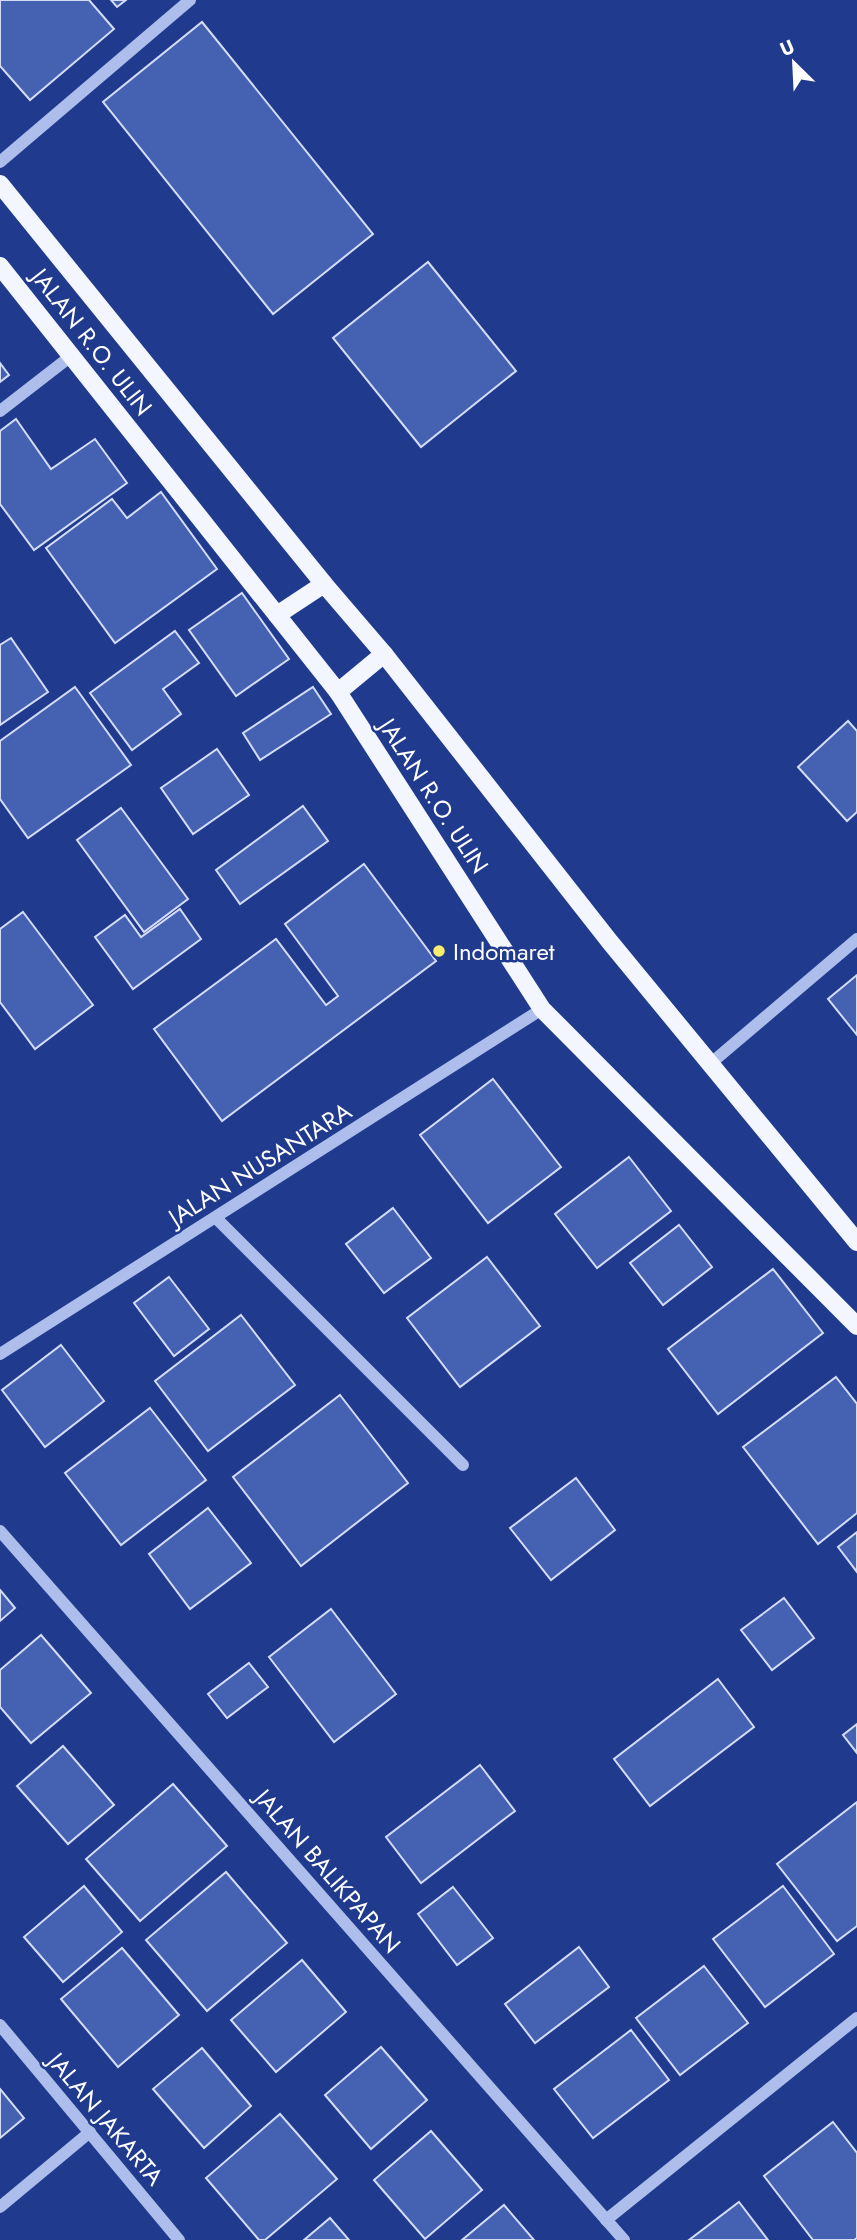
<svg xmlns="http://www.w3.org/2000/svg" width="857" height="2240" font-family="Jost,sans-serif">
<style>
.building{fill:#4461b2;stroke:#d3ddf9;stroke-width:2}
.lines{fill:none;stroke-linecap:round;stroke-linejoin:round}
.minor{stroke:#adbeec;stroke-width:12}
.major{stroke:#f3f5ff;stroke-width:18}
.poi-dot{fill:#faec6e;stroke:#203b8d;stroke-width:2.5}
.labels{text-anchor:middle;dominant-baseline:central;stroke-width:5;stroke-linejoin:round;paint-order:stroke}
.street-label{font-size:24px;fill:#fff;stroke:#203b8d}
.poi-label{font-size:24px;fill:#fff;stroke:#203b8d;text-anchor:start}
</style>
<rect width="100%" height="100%" fill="#203b8d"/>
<g class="building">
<path d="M0 0H89L114 29 30 100 0 66Z"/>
<path d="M111 0H126L117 7Z"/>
<path d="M202 22 373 234 273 314 103 102Z"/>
<path d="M428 262 516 371 421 447 333 338Z"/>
<path d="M0 363 9 375 0 382Z"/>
<path d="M16 419 51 469 95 439 127 483 34 550 0 504V431Z"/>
<path d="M161 492 217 569 115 643 46 548 112 499 127 518Z"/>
<path d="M242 593 289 659 236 696 189 630Z"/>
<path d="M175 631 199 663 163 689 181 714 132 750 90 693Z"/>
<path d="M11 638 48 692 0 725V645Z"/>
<path d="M75 687 131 765 28 838 0 799V741Z"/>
<path d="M313 687 331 714 260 760 243 733Z"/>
<path d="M848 721 857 731V812L847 821 798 767Z"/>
<path d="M217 749 249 795 193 834 161 788Z"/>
<path d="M303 806 328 841 240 904 216 870Z"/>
<path d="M121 808 188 899 144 932 77 840Z"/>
<path d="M364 864 436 961 222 1121 154 1029 276 939 326 1005 338 996 285 924Z"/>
<path d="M180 909 201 939 133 989 95 937 125 915 141 937Z"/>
<path d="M23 912 93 1005 35 1049 0 1002V929Z"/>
<path d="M857 975V1035L828 999Z"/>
<path d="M493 1079 561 1167 488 1223 420 1135Z"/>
<path d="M629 1157 671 1211 597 1268 555 1214Z"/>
<path d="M393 1208 431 1258 384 1293 346 1244Z"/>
<path d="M679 1225 712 1267 663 1305 630 1263Z"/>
<path d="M487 1257 540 1326 460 1387 407 1318Z"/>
<path d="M773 1269 823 1333 718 1414 668 1349Z"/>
<path d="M169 1277 209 1329 174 1356 134 1303Z"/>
<path d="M241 1315 295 1385 208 1451 155 1381Z"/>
<path d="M61 1345 104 1401 45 1447 2 1390Z"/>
<path d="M836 1377 857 1404V1513L818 1544 743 1447Z"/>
<path d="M340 1395 408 1483 301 1566 233 1477Z"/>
<path d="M150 1408 206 1480 121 1545 65 1473Z"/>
<path d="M576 1478 615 1530 551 1580 510 1528Z"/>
<path d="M208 1508 251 1563 190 1609 149 1554Z"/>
<path d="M857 1532V1572L838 1547Z"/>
<path d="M0 1590 15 1608 0 1621Z"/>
<path d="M784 1598 814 1638 772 1670 741 1630Z"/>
<path d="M331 1609 396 1694 334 1742 269 1657Z"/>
<path d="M41 1635 91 1693 31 1743 0 1707V1670Z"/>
<path d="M249 1663 268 1687 227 1718 208 1694Z"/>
<path d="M718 1679 754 1727 650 1806 614 1759Z"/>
<path d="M857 1724V1753L843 1735Z"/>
<path d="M63 1746 114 1805 68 1844 17 1786Z"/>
<path d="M480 1765 515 1811 421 1883 386 1837Z"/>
<path d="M173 1784 227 1846 140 1921 86 1859Z"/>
<path d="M857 1802V1926L837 1941 777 1864Z"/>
<path d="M226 1872 287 1943 207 2011 146 1940Z"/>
<path d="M84 1886 122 1932 63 1982 24 1937Z"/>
<path d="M783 1886 834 1954 765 2007 713 1939Z"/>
<path d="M453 1887 493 1938 457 1965 418 1914Z"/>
<path d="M579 1947 609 1987 535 2043 505 2004Z"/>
<path d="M122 1948 179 2015 118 2067 61 1999Z"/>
<path d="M302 1960 346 2012 276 2072 231 2020Z"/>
<path d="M704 1966 748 2023 680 2075 636 2018Z"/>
<path d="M631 2030 669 2080 593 2138 554 2089Z"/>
<path d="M381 2047 427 2100 371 2149 325 2095Z"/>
<path d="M202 2048 251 2106 204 2148 153 2089Z"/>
<path d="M0 2089 24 2118 0 2138Z"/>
<path d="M280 2114 337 2179 265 2240H259L206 2178Z"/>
<path d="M833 2122 857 2153V2238L854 2240H813L764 2176Z"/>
<path d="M431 2131 482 2190 425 2239 374 2180Z"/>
<path d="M739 2202 768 2240H689Z"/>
<path d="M504 2205 534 2240H462Z"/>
<path d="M330 2218 349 2240H304Z"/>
</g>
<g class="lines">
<g class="minor">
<path d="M0 162 190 0"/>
<path d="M0 411 71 356"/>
<path d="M710 1064 857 939"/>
<path d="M216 1218 463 1465"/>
<path d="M0 1354 542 1009"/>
<path d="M0 1531 624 2240"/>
<path d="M0 2025 179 2240"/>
<path d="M0 2207 90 2132"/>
<path d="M606 2220 857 2018"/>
</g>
<g class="major">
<path d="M0 184 324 584 384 654 610 942 857 1242"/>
<path d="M0 266 338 692 542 1009 857 1326"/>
<path d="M277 615 324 584"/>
<path d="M338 692 384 654"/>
</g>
</g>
<circle class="poi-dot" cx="439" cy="951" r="7"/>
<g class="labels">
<g class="street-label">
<text transform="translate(92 342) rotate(52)">JALAN R.O. ULIN</text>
<text transform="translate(434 796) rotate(57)">JALAN R.O. ULIN</text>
<text transform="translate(260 1164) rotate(-32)">JALAN NUSANTARA</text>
<text transform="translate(328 1871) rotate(49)">JALAN BALIKPAPAN</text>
<text transform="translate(106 2119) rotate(50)">JALAN JAKARTA</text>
</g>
<g class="poi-label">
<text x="453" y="951">Indomaret</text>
</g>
</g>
<g transform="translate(794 63) rotate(336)" stroke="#203b8d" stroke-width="5" paint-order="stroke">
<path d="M0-5L12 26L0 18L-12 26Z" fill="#ffffff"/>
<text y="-10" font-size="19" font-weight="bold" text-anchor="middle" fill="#ffffff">U</text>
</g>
</svg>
